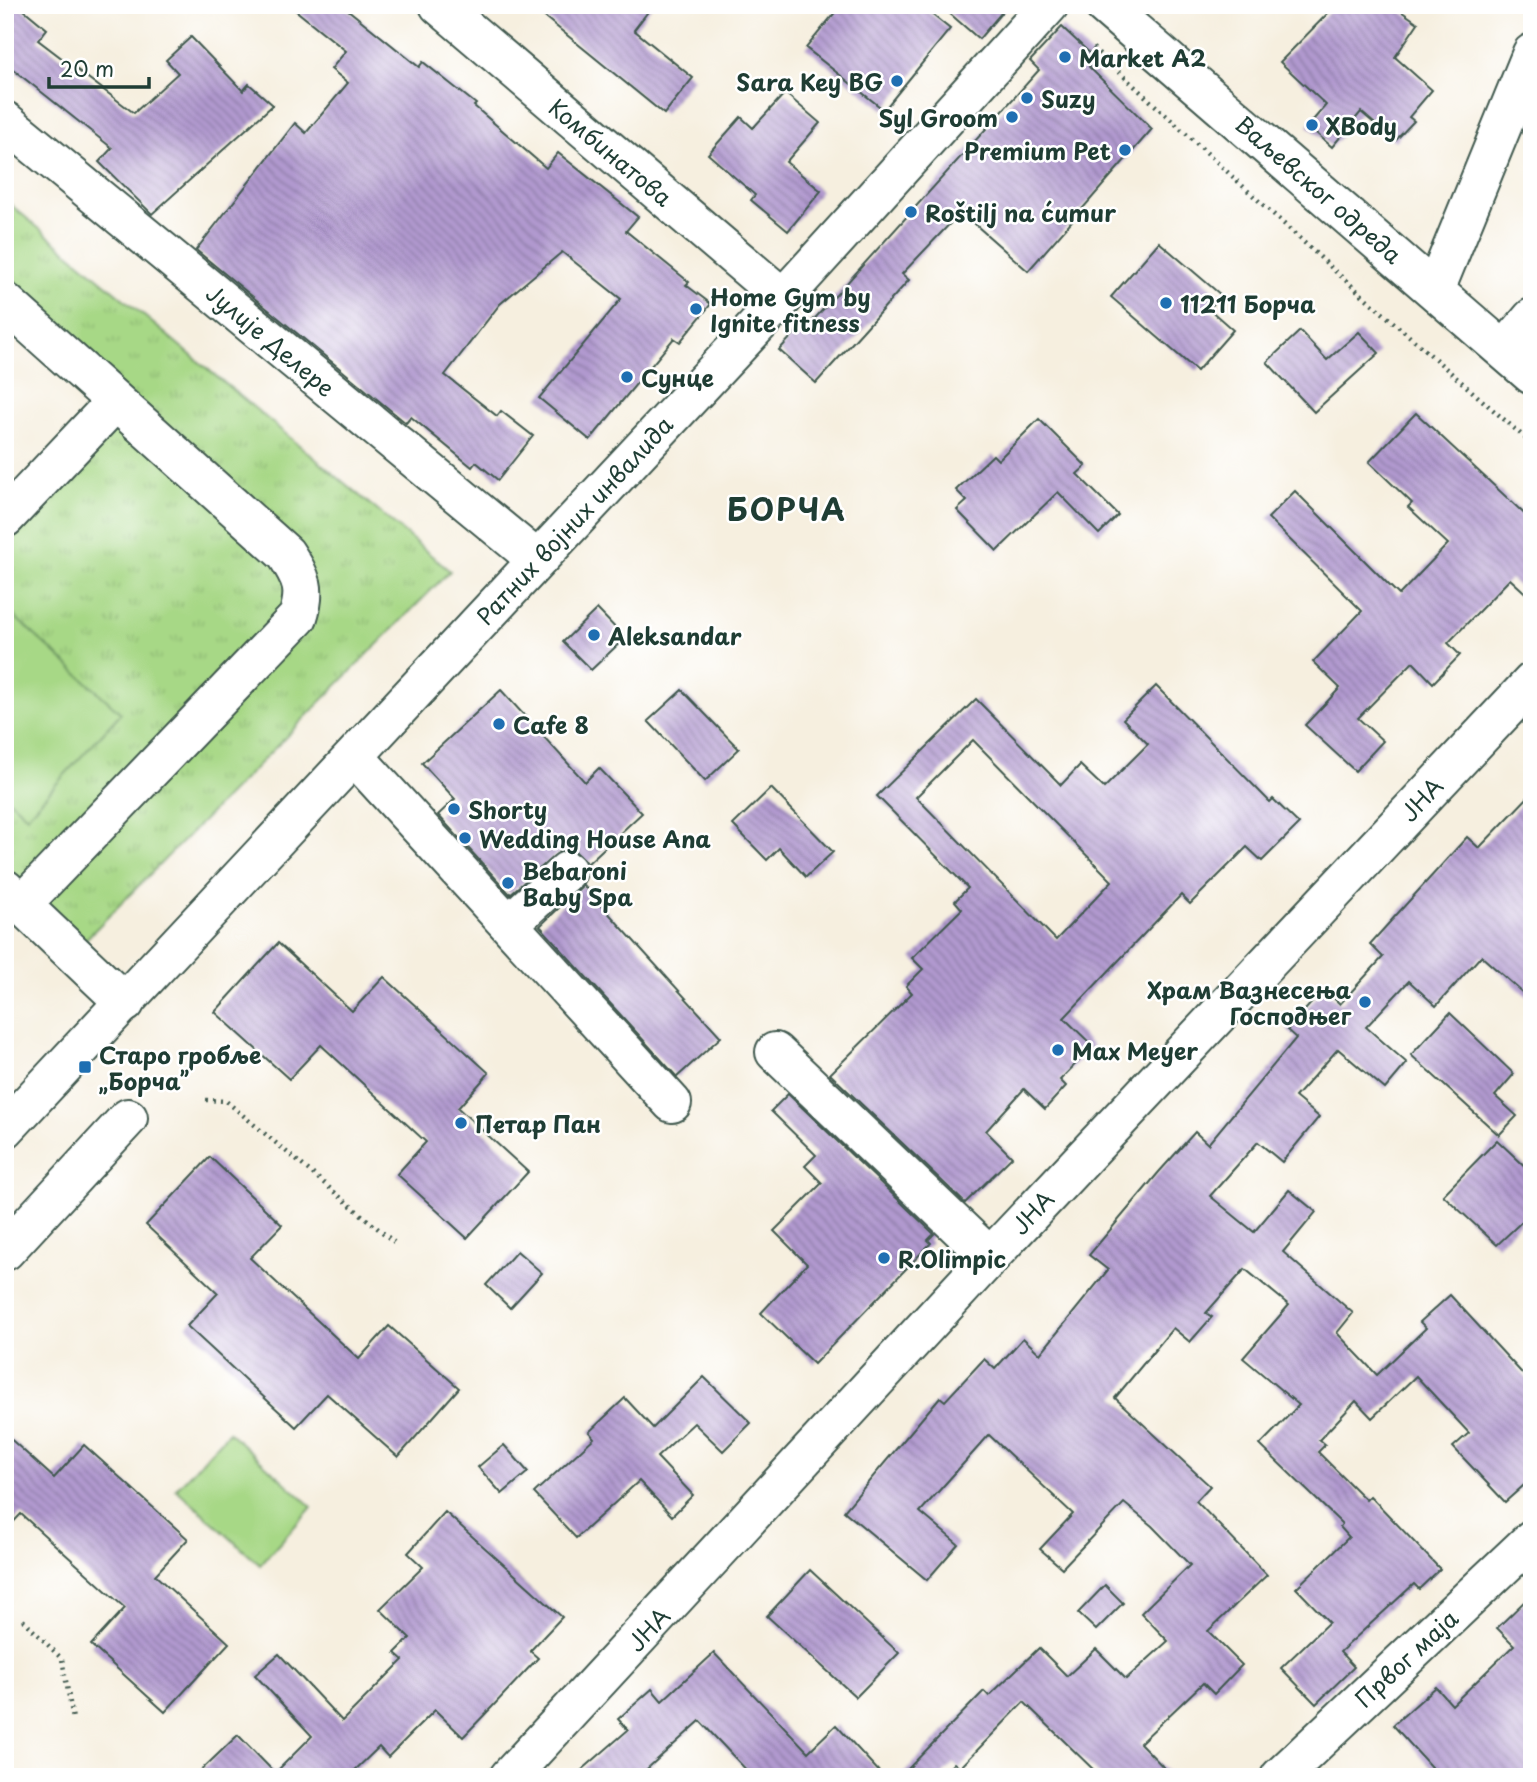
<svg xmlns="http://www.w3.org/2000/svg" width="1537" height="1782" font-family="'Playpen Sans',sans-serif">
<style>
.grass{fill:url(#grass-tufts);stroke:#638a5d;stroke-width:2}
.green{fill:#a7d886;stroke:#638a5d;stroke-width:2}
.building{fill:url(#building-back-hatch);fill-rule:evenodd}
.lines{fill:none;stroke-linecap:round;stroke-linejoin:round}
.minor-casing{stroke:#3f584e;stroke-width:42}
.path{stroke:#3f584e;stroke-width:4.5;stroke-dasharray:2 5;stroke-linecap:butt}
.minor{stroke:#fff;stroke-width:38}
.poi-dot{fill:#1f6fb2;stroke:#fff;stroke-width:2.5}
.labels{text-anchor:middle;dominant-baseline:central;stroke-width:5;stroke-linejoin:round;paint-order:stroke}
.poi-label{font-size:23px;font-weight:bold;fill:#1f3d34;stroke:#fff;text-anchor:start}
.street-label{font-size:23px;fill:#1f3d34;stroke:#fff}
.district-label{font-size:30px;font-weight:bold;letter-spacing:2px;fill:#1f3d34;stroke:#fff}
</style>
<defs>
<pattern id="grass-tufts" width="24" height="20" patternUnits="userSpaceOnUse" patternTransform="scale(1.75)"><rect width="24" height="20" fill="#a7d886"/><path d="M3 7l-1-3M5 7V3M7 7l1-3M15 17l-1-3M17 17v-4M19 17l1-3" fill="none" stroke="#8fba74"/></pattern>
<pattern id="building-back-hatch" width="6" height="6" patternUnits="userSpaceOnUse" patternTransform="scale(1.75)"><rect width="6" height="6" fill="#b199cf"/><path d="M-1 5l2 2M0 0l6 6M5-1l2 2" fill="none" stroke="#8f7ea9"/></pattern>
</defs>
<rect width="100%" height="100%" fill="#fff"/>
<filter id="ink" filterUnits="userSpaceOnUse"><feTurbulence type="fractalNoise" baseFrequency=".0143" numOctaves="2"/><feDisplacementMap in="SourceGraphic" scale="14" xChannelSelector="R" yChannelSelector="G"/><feConvolveMatrix kernelMatrix="1 2 1 2 8 2 1 2 1" color-interpolation-filters="sRGB"/></filter>
<filter id="wash" filterUnits="userSpaceOnUse"><feTurbulence type="fractalNoise" baseFrequency=".00686" numOctaves="4" result="noise"/><feDisplacementMap in="SourceGraphic" scale="28" xChannelSelector="R" yChannelSelector="G"/><feGaussianBlur stdDeviation="1.57" result="paint"/><feColorMatrix in="noise" values="0 0 0 0 0 0 0 0 0 0 0 0 0 0 0 0 0 1.4 0 .05"/><feComposite in="paint" operator="in"/></filter>
<g filter="url(#wash)">
<rect width="100%" height="100%" fill="#f6efdf"/>
<path class="grass" d="M5 200 450 571 78 947 5 875V518L115 402 5 302Z"/>
<g class="green">
<path d="M5 608 121 713 27 816 5 796Z"/>
<path d="M229 1432 312 1507 260 1565 176 1489Z"/>
</g>
<g id="blocks">
<g class="building">
<path d="M5 5H18L47 29 38 40 134 113 178 73 166 60 191 37 243 91 249 84 273 105 152 214 99 162 112 148 5 63Z"/>
<path d="M289 5H342L419 67 423 62 476 104 474 106 546 168 558 153 638 217 626 231 689 282 686 285 711 304 680 342 674 338 590 440 539 398 621 299 562 252 500 304 445 375 497 416 501 411 533 436 498 480 476 462 472 467 411 417 406 423 196 250 295 123 306 133 348 83 331 69 346 51Z"/>
<path d="M530 5H653L634 30 693 78 664 114Z"/>
<path d="M841 5H920L950 29 884 110 806 48Z"/>
<path d="M940 5H1008L979 39Z"/>
<path d="M1336 5H1392L1418 23 1395 57 1432 90 1409 117 1414 121 1395 141 1361 112 1332 147 1308 126 1326 105 1280 62Z"/>
<path d="M1062 27 1096 59 1089 67 1152 129 1028 271 961 212 902 274 909 280 816 383 779 350 806 321 809 325 1039 70 1030 61Z"/>
<path d="M785 93 820 123 786 162 821 191 788 231 751 200 755 195 708 154 741 117 753 128Z"/>
<path d="M1159 242 1221 295 1209 309 1233 330 1197 371 1111 297Z"/>
<path d="M1300 331 1327 360 1359 332 1379 353 1314 412 1267 362Z"/>
<path d="M1416 413 1532 521V599L1510 579 1448 643 1460 655 1433 683 1413 662 1358 718 1383 741 1355 771 1305 725 1340 688 1313 662 1362 611 1268 518 1295 491 1399 595 1448 544 1408 507 1412 503 1369 462Z"/>
<path d="M1039 419 1086 466 1077 474 1118 515 1099 534 1058 492 997 551 957 510 967 501 956 490 993 455 998 460Z"/>
<path d="M597 609 625 638 591 670 563 642Z"/>
<path d="M1156 686 1270 802 1273 799 1299 824 1262 861 1247 847 1190 904 1181 895 1064 1018 1093 1046 1060 1080 1066 1086 1045 1109 1024 1089 986 1131 1012 1157 965 1203 830 1074 912 993 906 986 923 969 912 958 962 909 955 901 968 888 877 796 976 699 1061 785 1080 765 1104 788 1148 744 1123 719ZM973 740 1112 881 1056 940 916 797Z"/>
<path d="M501 690 585 782 599 768 642 813 587 864 574 850H562L510 894 438 815 455 799 422 763Z"/>
<path d="M682 690 739 749 705 781 648 721Z"/>
<path d="M771 788 833 852 806 877 779 848 767 860 733 825Z"/>
<path d="M1532 793V1001L1481 956 1436 1006 1409 981 1366 1027 1407 1063 1385 1089 1338 1049 1295 1097 1319 1117 1282 1162 1258 1142 1210 1196 1254 1232 1289 1190 1316 1212 1283 1252 1353 1313 1337 1333 1377 1375 1426 1328 1420 1322 1450 1295 1532 1384V1478L1505 1502 1453 1447 1469 1433 1416 1376 1372 1418 1356 1401 1319 1440 1325 1445 1318 1452 1366 1500 1370 1496 1440 1569 1419 1589 1414 1584 1340 1652 1354 1667 1316 1704 1281 1668 1329 1622 1296 1588 1349 1537 1340 1527 1342 1524 1260 1445 1299 1405 1243 1358 1289 1305 1245 1269 1206 1313 1212 1317 1190 1342 1173 1328 1115 1398 1210 1486 1196 1501 1267 1575 1208 1631 1242 1665 1214 1694 1203 1683 1140 1743 1173 1777H1101L1024 1702 960 1768 954 1763 940 1777H900L984 1691 989 1696 1039 1648 1067 1676 1096 1649 1126 1679 1168 1641 1141 1613 1190 1565 1152 1526 1124 1503 1062 1568 1040 1549 1073 1514 989 1435 920 1512 958 1544 927 1580 844 1511 940 1397 945 1401 984 1359 995 1369 1023 1338 1040 1354 1108 1270 1089 1255 1159 1172 1195 1132 1208 1144 1296 1038 1287 1030 1324 989 1340 1004 1383 957 1370 944 1467 837 1479 848Z"/>
<path d="M583 885 721 1037 677 1077 540 926Z"/>
<path d="M278 943 352 1011 384 977 489 1073 458 1108 528 1172 467 1238 397 1174 426 1142 321 1045 289 1079 215 1012Z"/>
<path d="M1450 1013 1514 1074 1495 1096 1517 1116 1499 1135 1411 1055Z"/>
<path d="M788 1094 934 1234 928 1240 931 1243 814 1364 761 1313 807 1264 774 1231 822 1183 805 1166 816 1155 771 1111Z"/>
<path d="M1497 1140 1532 1173V1212L1497 1245 1443 1195Z"/>
<path d="M210 1157 282 1225 250 1258 359 1359 389 1326 459 1388 398 1457 327 1394 296 1427 187 1326 218 1293 146 1225Z"/>
<path d="M517 1251 542 1273 510 1308 486 1285Z"/>
<path d="M704 1377 751 1423 723 1451 694 1423 657 1457 693 1495 672 1516 639 1481 576 1538 534 1493 594 1438 589 1432 625 1398 653 1428Z"/>
<path d="M5 1434 54 1478 84 1445 188 1539 155 1575 229 1643 165 1712 91 1645 125 1608 21 1514 5 1531Z"/>
<path d="M504 1445 528 1472 502 1494 478 1467Z"/>
<path d="M445 1512 562 1617 530 1651 538 1658 492 1707 463 1737 435 1710 388 1757 379 1747 348 1777H194L238 1735 275 1773 312 1736 255 1675 279 1654 342 1721 403 1660 395 1653 410 1638 380 1609 423 1567 408 1553Z"/>
<path d="M810 1570 899 1653 856 1697 767 1616Z"/>
<path d="M1105 1585 1123 1603 1096 1630 1078 1613Z"/>
<path d="M1532 1594V1777H1440L1393 1725 1436 1687 1452 1705 1514 1645 1497 1628Z"/>
<path d="M714 1653 808 1752 836 1725 884 1777H753L700 1721 638 1777H574L628 1730 618 1719 652 1689 662 1701Z"/>
</g>
</g>
</g>
<g filter="url(#ink)">
<use href="#blocks" fill-opacity="0" stroke="#3f584e" stroke-width="2"/>
<g class="lines">
<g class="minor-casing">
<g id="minor">
<path d="M439 5 783 298"/>
<path d="M1104 5 1532 375"/>
<path d="M5 121 536 559"/>
<path d="M1435 290 1532 53"/>
<path d="M5 302 286 554C302 579 307 589 298 617L22 904"/>
<path d="M1505 350 1532 318"/>
<path d="M5 518 115 402"/>
<path d="M355 757 672 1103"/>
<path d="M5 889 125 1003"/>
<path d="M509 924 567 871"/>
<path d="M775 1052 990 1257"/>
<path d="M5 1129 783 298 1049 5"/>
<path d="M5 1251 128 1118"/>
<path d="M509 1777 990 1257 1532 682"/>
<path d="M1280 1777 1532 1539"/>
</g>
</g>
<g class="path">
<path d="M1093 48 1335 271 1532 444"/>
<path d="M206 1100 226 1101 394 1242"/>
<path d="M23 1620 62 1659 73 1719"/>
</g>
<use href="#minor" class="minor"/>
</g>
</g>
<g class="poi-dot">
<circle cx="1065" cy="57" r="7"/>
<circle cx="897" cy="81" r="7"/>
<circle cx="1027" cy="98" r="7"/>
<circle cx="1012" cy="117" r="7"/>
<circle cx="1312" cy="125" r="7"/>
<circle cx="1125" cy="150" r="7"/>
<circle cx="911" cy="212" r="7"/>
<circle cx="1166" cy="303" r="7"/>
<circle cx="696" cy="309" r="7"/>
<circle cx="627" cy="377" r="7"/>
<circle cx="594" cy="635" r="7"/>
<circle cx="499" cy="724" r="7"/>
<circle cx="454" cy="809" r="7"/>
<circle cx="465" cy="838" r="7"/>
<circle cx="508" cy="883" r="7"/>
<circle cx="1365" cy="1002" r="7"/>
<circle cx="1058" cy="1050" r="7"/>
<rect x="78" y="1060" width="14" height="14" rx="3.5"/>
<circle cx="461" cy="1123" r="7"/>
<circle cx="884" cy="1258" r="7"/>
</g>
<g class="labels">
<g class="poi-label">
<text x="1079" y="57">Market A2</text>
<text x="883" y="81" text-anchor="end">Sara Key BG</text>
<text x="1041" y="98">Suzy</text>
<text x="998" y="117" text-anchor="end">Syl Groom</text>
<text x="1326" y="125">XBody</text>
<text x="1111" y="150" text-anchor="end">Premium Pet</text>
<text x="925" y="212">Roštilj na ćumur</text>
<text x="710" y="296">Home Gym by<tspan x="710" dy="26">Ignite fitness</tspan></text>
<text x="1180" y="303">11211 Борча</text>
<text x="641" y="377">Сунце</text>
<text x="608" y="635">Aleksandar</text>
<text x="513" y="724">Cafe 8</text>
<text x="468" y="809">Shorty</text>
<text x="479" y="838">Wedding House Ana</text>
<text x="522" y="870">Bebaroni<tspan x="522" dy="26">Baby Spa</tspan></text>
<text x="1351" y="989" text-anchor="end">Храм Вазнесења<tspan x="1351" dy="26">Господњег</tspan></text>
<text x="1072" y="1050">Max Meyer</text>
<text x="99" y="1054">Старо гробље<tspan x="99" dy="26">„Борча”</tspan></text>
<text x="475" y="1123">Петар Пан</text>
<text x="898" y="1258">R.Olimpic</text>
</g>
<g class="street-label">
<text transform="translate(611 152) rotate(40)">Комбинатова</text>
<text transform="translate(1319 189) rotate(41)">Ваљевског одреда</text>
<text transform="translate(271 340) rotate(40)">Јулије Делере</text>
<text transform="translate(574 520) rotate(-47)">Ратних војних инвалида</text>
<text transform="translate(1421 799) rotate(-47)">ЈНА</text>
<text transform="translate(1032 1212) rotate(-47)">ЈНА</text>
<text transform="translate(648 1629) rotate(-47)">ЈНА</text>
<text transform="translate(1406 1658) rotate(-43)">Првог маја</text>
</g>
<g class="district-label">
<text x="787" y="508">БОРЧА</text>
</g>
</g>
<rect width="1537" height="1782" fill="none" stroke="#fff" stroke-width="28"/>
<path d="M49 77v10h100v-10" fill="none" stroke="#1f3d34" stroke-width="3.5"/>
<text x="60" y="77" font-size="21" fill="#1f3d34" stroke="#ffffff" stroke-width="5" paint-order="stroke">20 m</text>
</svg>
